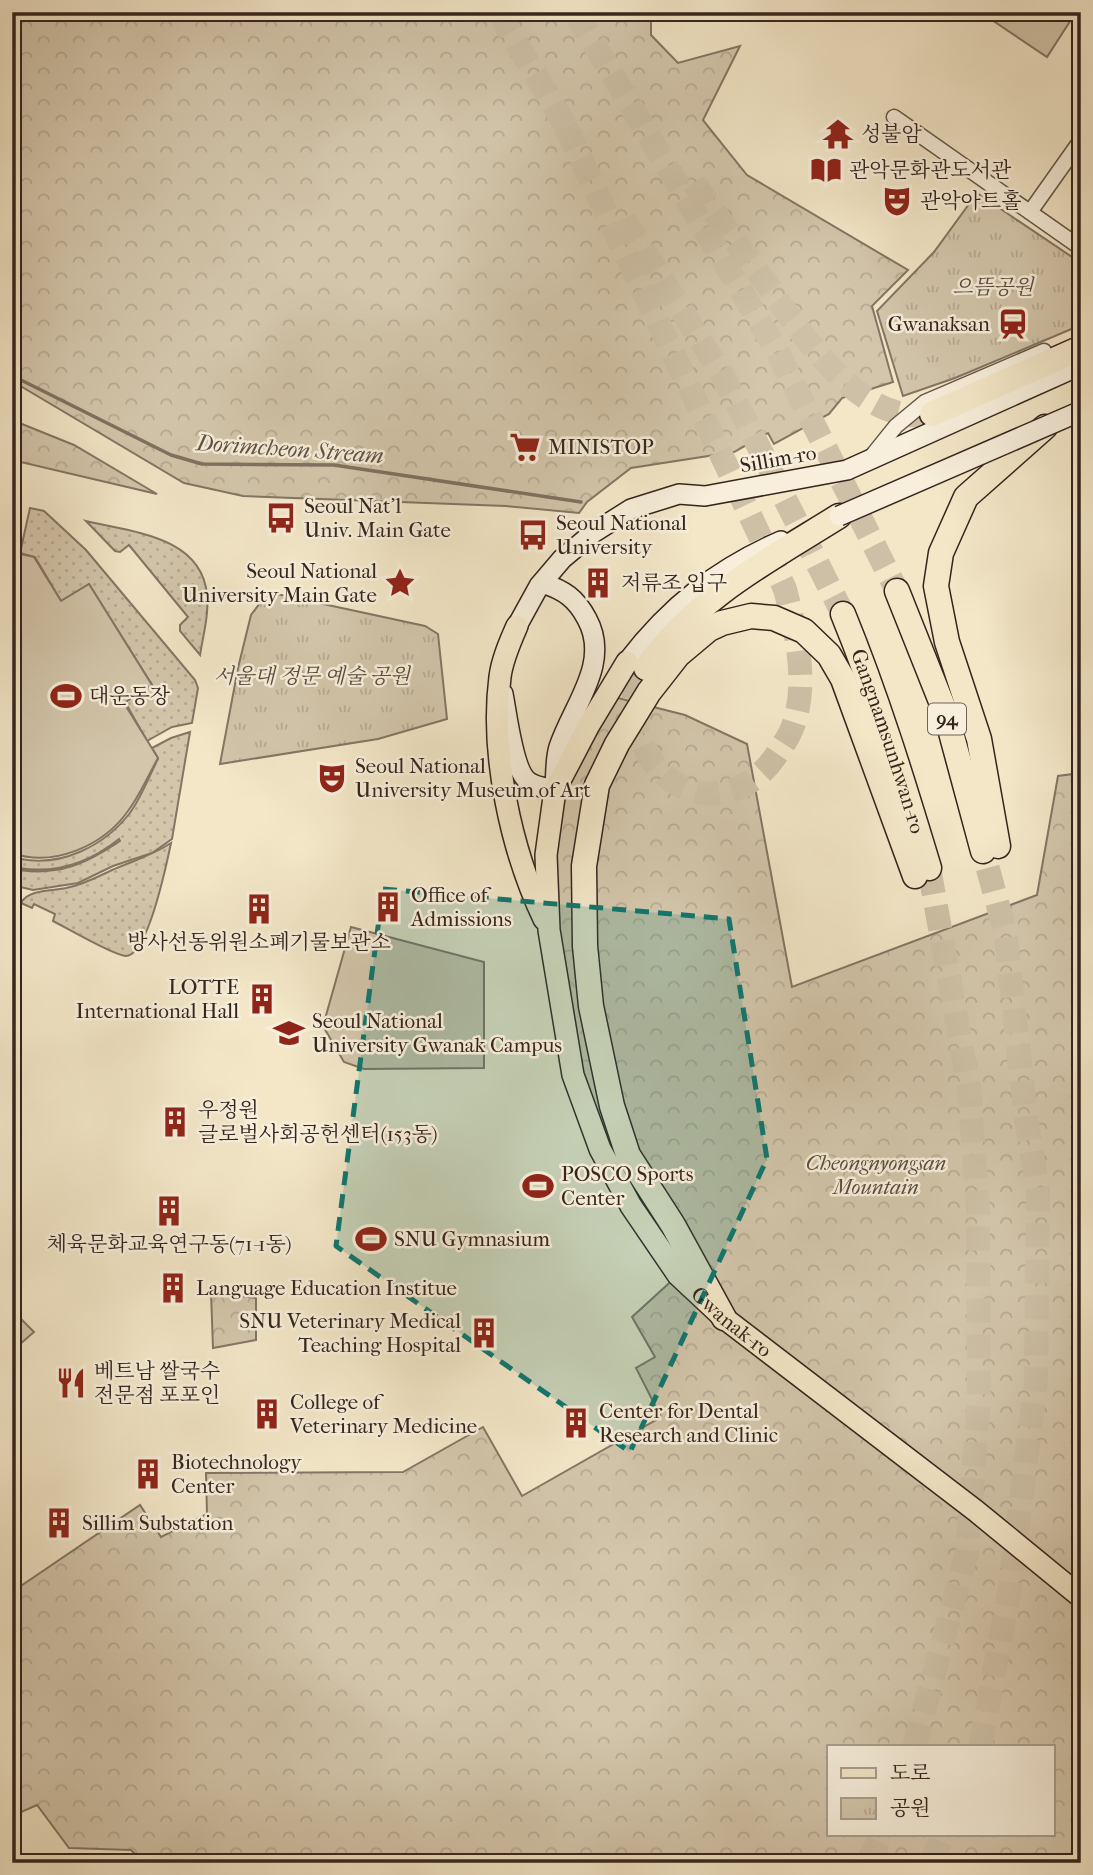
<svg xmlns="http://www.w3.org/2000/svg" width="1093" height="1875" font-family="'IM FELL French Canon','Noto Serif KR',serif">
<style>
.grass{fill:url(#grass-dots);stroke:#847564;stroke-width:2}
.forest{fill:url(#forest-crowns);stroke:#847564;stroke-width:2;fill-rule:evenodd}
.park{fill:url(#park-tufts);stroke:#847564;stroke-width:2}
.pitch{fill:#d3c6ab;stroke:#847564;stroke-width:2}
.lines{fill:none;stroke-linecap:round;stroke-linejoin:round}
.stream{stroke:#807161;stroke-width:3.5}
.highway-tunnel{stroke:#cdc0a6;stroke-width:24;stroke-dasharray:24 12;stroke-linecap:butt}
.street-casing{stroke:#645548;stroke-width:17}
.secondary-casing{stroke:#35241d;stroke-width:22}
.primary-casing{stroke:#35241d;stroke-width:24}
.highway-casing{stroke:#35241d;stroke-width:27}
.street{stroke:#f7efdb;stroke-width:14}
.secondary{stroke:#f7efdb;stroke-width:19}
.primary{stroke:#f3e7c8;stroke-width:21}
.highway{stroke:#f3e7c8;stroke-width:24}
.secondary-bridge-casing{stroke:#35241d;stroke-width:22;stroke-linecap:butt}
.secondary-bridge{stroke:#f7efdb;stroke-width:19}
.marked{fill:#0f766e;fill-opacity:0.2;stroke:#0f766e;stroke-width:5;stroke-dasharray:14 9;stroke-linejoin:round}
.labels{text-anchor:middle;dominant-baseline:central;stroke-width:5;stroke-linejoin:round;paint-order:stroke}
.shield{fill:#f7efdb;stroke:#6f6156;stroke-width:2}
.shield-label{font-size:19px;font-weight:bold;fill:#35241d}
.poi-label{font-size:21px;fill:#35241d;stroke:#f7efdb;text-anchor:start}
.park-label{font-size:21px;font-style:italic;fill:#5c4c40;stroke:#f7efdb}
.street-label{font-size:21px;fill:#35241d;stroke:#f7efdb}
.water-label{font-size:23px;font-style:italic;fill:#615145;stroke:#f7efdb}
</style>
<defs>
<pattern id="grass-dots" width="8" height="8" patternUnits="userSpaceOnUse" patternTransform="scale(1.75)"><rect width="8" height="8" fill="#d3c6ab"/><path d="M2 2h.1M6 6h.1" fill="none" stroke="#b6aa93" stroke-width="1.8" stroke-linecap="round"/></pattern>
<pattern id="forest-crowns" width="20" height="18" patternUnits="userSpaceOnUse" patternTransform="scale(1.75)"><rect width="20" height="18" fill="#d3c6ab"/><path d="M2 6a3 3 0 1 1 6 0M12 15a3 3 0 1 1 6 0" fill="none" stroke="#b6aa93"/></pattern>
<pattern id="park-tufts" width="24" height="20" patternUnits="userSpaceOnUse" patternTransform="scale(1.75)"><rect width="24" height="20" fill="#d3c6ab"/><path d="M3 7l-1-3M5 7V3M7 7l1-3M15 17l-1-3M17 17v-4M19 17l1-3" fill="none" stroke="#b6aa93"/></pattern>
</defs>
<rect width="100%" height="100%" fill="#f3e7c8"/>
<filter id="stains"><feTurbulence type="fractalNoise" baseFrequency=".00286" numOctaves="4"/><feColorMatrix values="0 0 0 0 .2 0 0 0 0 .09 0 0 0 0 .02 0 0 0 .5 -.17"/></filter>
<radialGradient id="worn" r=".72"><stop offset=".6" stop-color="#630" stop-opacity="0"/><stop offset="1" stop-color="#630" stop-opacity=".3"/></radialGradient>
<g class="grass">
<path d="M30 508 44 511 86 550 195 680 198 688 192 723 172 727 147 741 125 702 152 685 89 584 61 601 35 557 20 553Z"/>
<path d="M86 521C131 532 202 536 207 595 209 615 203 636 200 655L180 631V625L188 617 129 545 120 552 115 551Z"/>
<path d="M190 732 172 839 152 853 113 866 78 883 33 890 16 886 18 870C59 876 86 864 120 841L119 839C89 863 56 874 19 868L21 859C61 867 104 846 129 814 140 800 147 781 155 765L158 758 152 748 171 738Z"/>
<path d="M171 843C167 862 148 955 126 956 114 956 67 928 53 921L55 914 34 904 32 908 21 903C28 889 53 891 66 888 83 885 97 877 112 870 135 860 149 857 171 843Z"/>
</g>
<g class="forest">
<path d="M12 12H651V35L678 63 740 46 703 120 747 175 908 270 872 306 893 382 842 398 829 414 774 444 768 433 734 452 631 468 587 502 579 513 506 506 243 496 184 483 12 381Z"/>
<path d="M12 420 74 445 157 494 12 460Z"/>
<path d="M606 695 685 715 747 744 792 987 1037 895 1058 776 1081 773V1863H295L292 1861 290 1863H144L131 1850 69 1848 37 1805 12 1816V1592L140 1505 161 1537 207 1514 206 1473 403 1472 483 1427 522 1496 661 1417 636 1368 655 1357 632 1317 678 1275 600 1149 549 930 550 820ZM829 1747H1053V1835H829Z"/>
<path d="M211 1292 256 1298V1340L213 1348Z"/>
</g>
<g class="park">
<path d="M977 193 1081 263V325L955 378 903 396 877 311 934 252Z"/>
<path d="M277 594 425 626 438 634 447 719 378 739 220 764 238 668 251 615 263 599Z"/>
</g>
<g class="pitch">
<path d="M980 12H1076L1047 57Z"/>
<path d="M12 552 34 557 61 601 89 584 152 685 124 703 158 758C148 776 140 795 128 811 104 845 54 868 12 853Z"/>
<path d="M351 927 484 962V1068L364 1069 344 1062 323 1026Z"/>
<path d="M12 1310 34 1332 12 1351Z"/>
</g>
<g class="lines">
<path class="stream" d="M12 379 23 381 171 455 202 464 334 465 581 502"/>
<g class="highway-tunnel">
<path d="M498 12 573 138"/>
<path d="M575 12 777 351 897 591"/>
<path d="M565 126 785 589C795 628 807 675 796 716 793 730 786 741 777 754 742 808 675 807 645 749 638 736 632 718 633 703 633 690 640 679 646 668"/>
<path d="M694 183C717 216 740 248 764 280 799 329 860 429 932 414"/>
<path d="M624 219 723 376 843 614"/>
<path d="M914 1747 967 1552 979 1398 978 1209 969 1088 929 868"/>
<path d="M980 1747 1010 1588 1036 1381 1038 1192 1026 1117 1005 931 983 851"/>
<path d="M869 1863 881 1835"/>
<path d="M931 1863 943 1835"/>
</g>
<g class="street-casing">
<g id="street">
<path d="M894 117 1081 248"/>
<path d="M1030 212 1081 140"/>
<path d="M871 457 896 426 925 402 1044 351"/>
</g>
</g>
<g class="secondary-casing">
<g id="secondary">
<path d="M517 626 539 586 562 559 593 533 631 509 679 494 705 496 847 470 1081 365"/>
<path d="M627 662C670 606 717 569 781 541"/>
<path d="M503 694C507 713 513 772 529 782 536 787 547 788 555 790 556 776 555 759 559 747 573 705 611 663 587 619 576 598 564 590 542 583"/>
</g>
</g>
<g class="primary-casing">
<g id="primary">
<path d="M517 626C510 642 502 660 500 677 490 753 511 850 544 919"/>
<path id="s1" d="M627 662 589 725 555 790 546 855 549 930 573 1075 600 1149 631 1206 678 1275 724 1318 976 1511 1081 1597"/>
</g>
</g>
<g class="highway-casing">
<g id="highway">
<path d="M932 414 1081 348"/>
<path d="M897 591 946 714 983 851"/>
<path id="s2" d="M843 614C877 697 903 782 929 868"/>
<path d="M646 668C696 598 767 561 839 516"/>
<path d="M998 846 979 739 947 642 936 586 941 553 966 497 1045 427"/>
<path d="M724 1318 673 1225 628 1155 612 1106 591 1006 585 946 584 866 597 785 617 744 649 692 678 655 709 629 722 623 751 616 774 618 804 631 829 655 843 679 915 876"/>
</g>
</g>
<use href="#street" class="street"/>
<use href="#secondary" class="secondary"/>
<use href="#primary" class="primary"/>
<use href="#highway" class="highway"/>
<g class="secondary-bridge-casing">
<path id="secondary-bridge" d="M839 516 1081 411"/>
</g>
<use href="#secondary-bridge" class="secondary-bridge"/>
</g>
<path class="marked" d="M383 889 729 919 767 1159 630 1452 336 1246Z"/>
<defs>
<g id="temple-bare" transform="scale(2.415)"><path d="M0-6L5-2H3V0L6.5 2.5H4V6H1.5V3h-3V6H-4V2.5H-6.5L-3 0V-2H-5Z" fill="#8f2418" stroke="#f7efdb" stroke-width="2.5" paint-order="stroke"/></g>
<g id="library-bare" transform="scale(2.415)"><path d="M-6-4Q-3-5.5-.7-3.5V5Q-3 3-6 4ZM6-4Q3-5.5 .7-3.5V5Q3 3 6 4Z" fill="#8f2418" stroke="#f7efdb" stroke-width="2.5" paint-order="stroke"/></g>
<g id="theatre-bare" transform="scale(2.415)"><path d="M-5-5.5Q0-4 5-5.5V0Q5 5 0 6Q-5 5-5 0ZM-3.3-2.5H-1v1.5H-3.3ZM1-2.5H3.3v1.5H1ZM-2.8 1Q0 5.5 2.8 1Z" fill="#8f2418" stroke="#f7efdb" stroke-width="2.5" paint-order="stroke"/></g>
<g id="station-bare" transform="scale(2.415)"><path d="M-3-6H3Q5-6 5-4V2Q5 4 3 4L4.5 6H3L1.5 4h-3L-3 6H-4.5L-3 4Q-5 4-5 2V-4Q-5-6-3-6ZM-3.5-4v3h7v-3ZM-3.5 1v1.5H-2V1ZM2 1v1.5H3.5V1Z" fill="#8f2418" stroke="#f7efdb" stroke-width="2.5" paint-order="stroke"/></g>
<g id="supermarket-bare" transform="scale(2.415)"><path d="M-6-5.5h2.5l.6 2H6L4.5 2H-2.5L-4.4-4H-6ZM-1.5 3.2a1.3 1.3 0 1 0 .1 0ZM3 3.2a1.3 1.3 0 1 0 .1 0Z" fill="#8f2418" stroke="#f7efdb" stroke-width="2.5" paint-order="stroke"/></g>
<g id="bus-bare" transform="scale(2.415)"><path d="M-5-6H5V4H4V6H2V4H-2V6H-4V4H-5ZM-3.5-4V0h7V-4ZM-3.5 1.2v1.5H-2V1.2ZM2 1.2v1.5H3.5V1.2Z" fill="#8f2418" stroke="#f7efdb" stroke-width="2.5" paint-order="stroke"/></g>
<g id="sight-bare" transform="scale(2.415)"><path d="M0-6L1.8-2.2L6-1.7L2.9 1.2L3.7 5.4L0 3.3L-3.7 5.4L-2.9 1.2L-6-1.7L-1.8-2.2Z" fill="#8f2418" stroke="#f7efdb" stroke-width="2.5" paint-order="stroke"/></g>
<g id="building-bare" transform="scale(2.415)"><path d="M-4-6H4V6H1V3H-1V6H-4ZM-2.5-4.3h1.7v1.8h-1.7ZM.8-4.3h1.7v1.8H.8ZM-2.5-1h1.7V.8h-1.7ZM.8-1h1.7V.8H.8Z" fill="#8f2418" stroke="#f7efdb" stroke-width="2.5" paint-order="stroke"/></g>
<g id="stadium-bare" transform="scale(2.415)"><path d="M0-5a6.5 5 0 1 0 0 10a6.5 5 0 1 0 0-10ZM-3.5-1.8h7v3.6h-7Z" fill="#8f2418" stroke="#f7efdb" stroke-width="2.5" paint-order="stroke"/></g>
<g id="university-bare" transform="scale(2.415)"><path d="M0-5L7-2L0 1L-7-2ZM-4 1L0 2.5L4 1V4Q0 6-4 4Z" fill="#8f2418" stroke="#f7efdb" stroke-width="2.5" paint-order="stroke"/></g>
<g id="restaurant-bare" transform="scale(2.415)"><path d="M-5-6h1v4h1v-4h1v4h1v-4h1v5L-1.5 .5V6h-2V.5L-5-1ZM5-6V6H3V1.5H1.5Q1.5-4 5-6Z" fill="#8f2418" stroke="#f7efdb" stroke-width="2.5" paint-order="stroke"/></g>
</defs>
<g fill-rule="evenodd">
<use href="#temple-bare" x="838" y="134"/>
<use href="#library-bare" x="826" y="170"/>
<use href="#theatre-bare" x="897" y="201"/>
<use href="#station-bare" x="1013" y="324"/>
<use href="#supermarket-bare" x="525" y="447"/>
<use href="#bus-bare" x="281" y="518"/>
<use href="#bus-bare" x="533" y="535"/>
<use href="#sight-bare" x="400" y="583"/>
<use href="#building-bare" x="598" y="583"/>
<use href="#stadium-bare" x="66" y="696"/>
<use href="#theatre-bare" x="332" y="778"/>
<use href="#building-bare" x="388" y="907"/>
<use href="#building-bare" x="259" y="909"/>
<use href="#building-bare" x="262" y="999"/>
<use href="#university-bare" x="289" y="1033"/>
<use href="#building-bare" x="175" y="1122"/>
<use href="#stadium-bare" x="538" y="1186"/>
<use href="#building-bare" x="169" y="1211"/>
<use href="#stadium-bare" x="371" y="1239"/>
<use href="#building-bare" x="173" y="1288"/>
<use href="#building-bare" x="484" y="1333"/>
<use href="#restaurant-bare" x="71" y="1383"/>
<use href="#building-bare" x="267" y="1414"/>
<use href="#building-bare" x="576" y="1423"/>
<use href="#building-bare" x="148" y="1474"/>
<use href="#building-bare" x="59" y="1523"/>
</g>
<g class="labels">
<rect class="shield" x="928" y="703.5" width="38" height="31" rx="5"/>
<g class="shield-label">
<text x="947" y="719">94</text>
</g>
<g class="poi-label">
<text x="861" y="134">성불암</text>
<text x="849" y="170">관악문화관도서관</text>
<text x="920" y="201">관악아트홀</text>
<text x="990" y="324" text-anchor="end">Gwanaksan</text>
<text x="548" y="447">MINISTOP</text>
<text x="304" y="506">Seoul Nat'l<tspan x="304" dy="24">Univ. Main Gate</tspan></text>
<text x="556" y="523">Seoul National<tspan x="556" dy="24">University</tspan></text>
<text x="377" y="571" text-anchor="end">Seoul National<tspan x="377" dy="24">University Main Gate</tspan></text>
<text x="621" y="583">저류조 입구</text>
<text x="89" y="696">대운동장</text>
<text x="355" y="766">Seoul National<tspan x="355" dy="24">University Museum of Art</tspan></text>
<text x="411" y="895">Office of<tspan x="411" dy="24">Admissions</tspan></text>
<text x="259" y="942" text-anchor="middle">방사선동위원소폐기물보관소</text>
<text x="239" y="987" text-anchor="end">LOTTE<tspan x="239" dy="24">International Hall</tspan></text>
<text x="312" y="1021">Seoul National<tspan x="312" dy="24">University Gwanak Campus</tspan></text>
<text x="198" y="1110">우정원<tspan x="198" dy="24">글로벌사회공헌센터(153동)</tspan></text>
<text x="561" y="1174">POSCO Sports<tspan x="561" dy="24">Center</tspan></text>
<text x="394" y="1239">SNU Gymnasium</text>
<text x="169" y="1244" text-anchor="middle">체육문화교육연구동(71-1동)</text>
<text x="196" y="1288">Language Education Institue</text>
<text x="461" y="1321" text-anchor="end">SNU Veterinary Medical<tspan x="461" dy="24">Teaching Hospital</tspan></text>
<text x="94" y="1371">베트남 쌀국수<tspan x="94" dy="24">전문점 포포인</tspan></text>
<text x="290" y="1402">College of<tspan x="290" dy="24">Veterinary Medicine</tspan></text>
<text x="599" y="1411">Center for Dental<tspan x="599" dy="24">Research and Clinic</tspan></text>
<text x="171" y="1462">Biotechnology<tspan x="171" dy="24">Center</tspan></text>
<text x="82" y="1523">Sillim Substation</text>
</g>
<g class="park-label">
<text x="993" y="287">으뜸공원</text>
<text x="312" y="676">서울대 정문 예술 공원</text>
<text x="876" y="1163">Cheongnyongsan<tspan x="876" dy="24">Mountain</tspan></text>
</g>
<g class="street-label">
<text transform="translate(778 459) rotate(-10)">Sillim-ro</text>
<text stroke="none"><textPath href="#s2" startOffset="135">Gangnamsunhwan-ro</textPath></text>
<text stroke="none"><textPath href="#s1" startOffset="733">Gwanak-ro</textPath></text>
</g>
<g class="water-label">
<text transform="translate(290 449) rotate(4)">Dorimcheon Stream</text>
</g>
</g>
<rect width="1093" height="1875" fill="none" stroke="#f3e7c8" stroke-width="42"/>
<rect x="14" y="14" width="1065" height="1847" fill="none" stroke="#35241d" stroke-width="3.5"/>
<rect x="21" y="21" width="1051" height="1833" fill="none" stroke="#35241d" stroke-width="2"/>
<rect x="827" y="1745" width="228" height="91" fill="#f7efdb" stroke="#a99e8f" stroke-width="2"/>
<rect x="841" y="1768" width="35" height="10" fill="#f3e7c8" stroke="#a99e8f" stroke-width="2"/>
<text x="890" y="1780" font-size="21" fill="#35241d">도로</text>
<rect x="841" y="1798" width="35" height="21" fill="url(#park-tufts)" stroke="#a99e8f" stroke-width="2"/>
<text x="890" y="1815" font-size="21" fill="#35241d">공원</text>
<rect width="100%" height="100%" filter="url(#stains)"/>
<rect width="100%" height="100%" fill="url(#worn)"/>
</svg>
